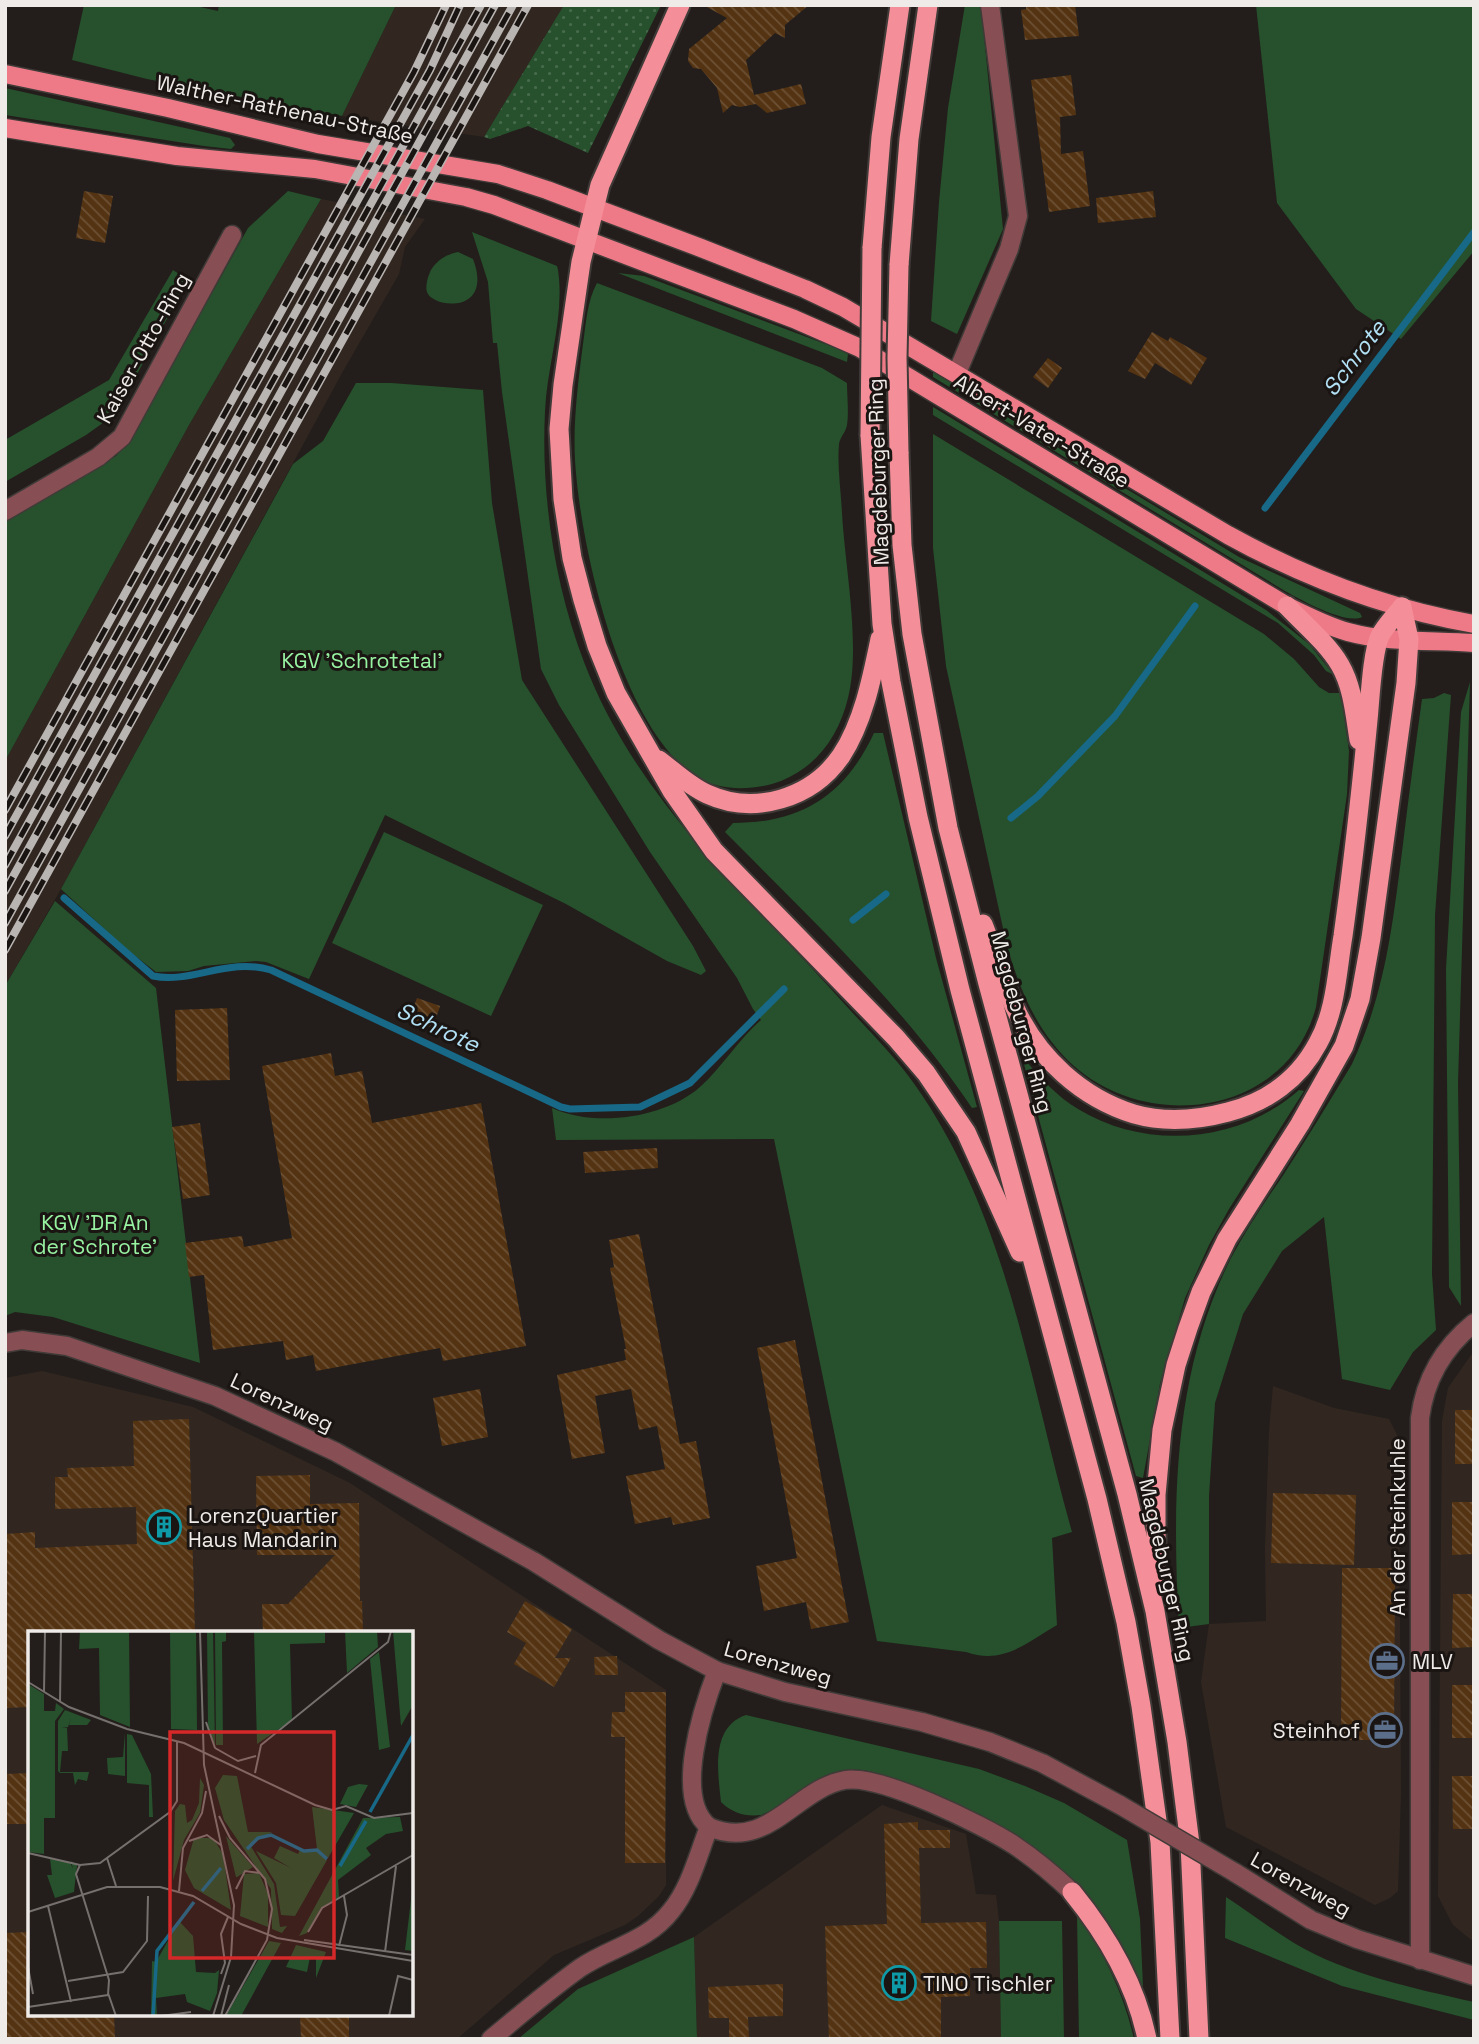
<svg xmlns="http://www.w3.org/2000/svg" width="1479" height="2044" font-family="'Space Grotesk',sans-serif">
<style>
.built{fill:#312720;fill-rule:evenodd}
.green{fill:#26512c}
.park{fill:url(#park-dots)}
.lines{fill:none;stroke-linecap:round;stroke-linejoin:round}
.stream{stroke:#176987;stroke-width:7}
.building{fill:url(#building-back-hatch)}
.minor-casing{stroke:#403b38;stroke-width:21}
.primary-casing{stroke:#403b38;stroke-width:21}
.trunk-casing{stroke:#403b38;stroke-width:23}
.minor{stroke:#874e54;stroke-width:18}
.primary{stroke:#ef7a87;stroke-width:18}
.trunk{stroke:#f48e98;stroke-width:19}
.rail-casing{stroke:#b9b5b3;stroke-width:8}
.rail{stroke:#1a1512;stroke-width:5;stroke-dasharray:16;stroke-linecap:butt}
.minor-bridge-casing{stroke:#403b38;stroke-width:21;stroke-linecap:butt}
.trunk-bridge-casing{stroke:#403b38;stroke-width:23;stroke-linecap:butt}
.minor-bridge{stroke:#874e54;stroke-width:18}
.trunk-bridge{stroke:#f48e98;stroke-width:19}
.labels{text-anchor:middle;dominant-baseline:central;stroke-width:6;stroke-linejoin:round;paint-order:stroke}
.street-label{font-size:21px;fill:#efebe9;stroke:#1a1512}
.park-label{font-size:21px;fill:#97f2a1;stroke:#1a1512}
.poi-label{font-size:21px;fill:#efebe9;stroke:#1a1512;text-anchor:start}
.water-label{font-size:23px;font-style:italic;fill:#b2e0f5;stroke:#1a1512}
.inset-river{fill:none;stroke:#176987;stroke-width:3.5}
.inset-road{fill:none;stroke:#75706d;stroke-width:2}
.view{fill:#d62828;fill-opacity:0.15;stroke:#d62828;stroke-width:3.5}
.inset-edge{fill:none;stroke:#efebe9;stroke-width:3.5}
</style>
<defs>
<pattern id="park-dots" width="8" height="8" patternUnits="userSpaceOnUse" patternTransform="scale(1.75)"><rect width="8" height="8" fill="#26512c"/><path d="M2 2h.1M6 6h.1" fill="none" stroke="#466a4b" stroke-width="1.8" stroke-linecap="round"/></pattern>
<pattern id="building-back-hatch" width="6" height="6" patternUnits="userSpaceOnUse" patternTransform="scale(1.75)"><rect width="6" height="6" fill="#543312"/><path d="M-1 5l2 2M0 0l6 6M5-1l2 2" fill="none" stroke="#6d5134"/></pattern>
</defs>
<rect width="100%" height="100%" fill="#231e1b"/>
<g class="built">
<path d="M396 5H564L484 137 342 116Z"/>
<path d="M321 199 425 219 405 247 399 274 342 373 61 889 5 986V761L189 425Z"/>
<path d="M1474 1351V1942L1453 1925 1438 1896 1442 1421 1448 1388Z"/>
<path d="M42 1371 193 1407 350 1483 666 1690V1885L659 1896 638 1916 625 1925 554 1955 457 2039H5V1378ZM30 1633H411V2014H30Z"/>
<path d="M1273 1386 1334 1408 1389 1419 1399 1439 1401 1794 1398 1891 1390 1898 1375 1905 1226 1827 1201 1682 1209 1624 1266 1621 1265 1548 1269 1431Z"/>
<path d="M882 1805 966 1834 976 1894 996 1895 999 1921 1001 2039H697L694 1937Z"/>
</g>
<g class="green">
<path d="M84 5H191L218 11 219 5H396L342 116 147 79 72 60Z"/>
<path d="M965 5H981L1003 229 957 334 931 321 939 202 948 108Z"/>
<path d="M1256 5H1474V251L1401 339 1356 309 1277 203Z"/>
<path d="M5 88 230 138 235 145 231 149 204 146 5 115Z"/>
<path d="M288 191 321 199 189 425 5 761V519L116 456 131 439 248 228Z"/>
<path d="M472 232 557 266 558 270C565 317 547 364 545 411 541 495 554 583 584 662 637 802 753 901 850 1010 872 1034 896 1058 915 1085 1008 1217 1029 1380 1072 1532L1052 1538 1057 1625C1026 1643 1003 1665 966 1652L877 1641 774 1139 556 1140 552 1108C595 1128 665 1118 700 1087 723 1066 738 1040 761 1020L753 1009 737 978 650 852 559 705 541 669 502 392 497 343H493L488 282Z"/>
<path d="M458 252 473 259C494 314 433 309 427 292 425 286 428 276 431 270 436 261 447 254 458 252Z"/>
<path d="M173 270 188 280 123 400 107 420 86 435 5 482V440L109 380Z"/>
<path d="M618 273 644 276 836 348 848 354 847 362Z"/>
<path d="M597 283 822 368 847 383C847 396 849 412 847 425 846 432 840 437 839 444 837 466 841 491 842 513 845 568 861 646 848 698 839 735 818 766 781 781 757 790 722 792 699 778 621 732 580 545 575 460 573 421 578 383 583 344 586 324 587 301 597 283Z"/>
<path d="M933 372 1239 557 1360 613 1362 617C1346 625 1301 600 1285 591L933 377Z"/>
<path d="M356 383H391L483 390 492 503 522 680 693 946 706 971 701 975 667 961 566 904 385 815 309 979 266 962 256 961 204 966 188 971 156 972 125 948 61 889 293 464 323 441Z"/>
<path d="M933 407 1266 610 1309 644 1334 675 1326 671 1314 655 1278 623 933 415Z"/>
<path d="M933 434 1264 634 1294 659 1319 687 1329 693H1341L1349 751 1347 794 1316 1007C1288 1114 1151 1134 1074 1066 1037 1033 1019 989 1006 942L946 666 933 548Z"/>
<path d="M1470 682 1458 1083 1461 1306 1449 1287 1446 969 1461 712Z"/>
<path d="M1444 693 1451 695 1435 915 1432 1274 1436 1330 1413 1352 1390 1390 1342 1379 1324 1217 1282 1251 1243 1314 1215 1403 1209 1496V1624L1179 1628C1172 1501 1173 1374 1231 1258 1246 1230 1264 1203 1282 1177 1306 1140 1329 1102 1352 1064 1385 993 1392 929 1402 852 1408 801 1415 750 1422 699L1434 698Z"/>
<path d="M874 733H883L936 958 977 1107 972 1108C903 1005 812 920 725 832L733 823C802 823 845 795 874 733Z"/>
<path d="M384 832 543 905 491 1016 332 943Z"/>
<path d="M55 901 156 988 200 1363 53 1317 15 1312 5 1316V986Z"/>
<path d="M1027 1062C1042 1080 1058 1097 1078 1109 1147 1151 1239 1143 1299 1090L1304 1091 1229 1209 1209 1245 1185 1298 1160 1384 1143 1478 1136 1476 1024 1064Z"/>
<path d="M746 1715 979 1769 1025 1786 1064 1803 1127 1840 1140 1919 1143 1987C1090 1874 1034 1836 922 1791 898 1781 872 1767 845 1770 812 1774 792 1803 761 1815 746 1817 732 1813 721 1802 718 1773 710 1727 746 1715Z"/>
<path d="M1226 1897C1249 1912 1271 1929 1294 1943 1348 1975 1413 1988 1474 2002V2020L1342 1986 1225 1938Z"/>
<path d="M1077 1913C1103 1951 1124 1994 1134 2039H1079Z"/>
<path d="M999 1921H1062L1064 2039H1001Z"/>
<path d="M694 1937 697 2039H518L578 1989Z"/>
</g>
<path class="park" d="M564 5H661L588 153 528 126 490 139 484 137Z"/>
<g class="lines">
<g class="stream">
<path d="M1265 508 1474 232"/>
<path d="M1011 818 1038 796 1115 716 1195 606"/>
<path d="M64 898 153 976C192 984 228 957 271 970L561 1107 570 1109 640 1107 690 1083 784 989"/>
<path d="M853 920 886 894"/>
</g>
</g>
<g class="building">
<path d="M703 5H809L785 25V38L775 33 746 60 754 95 801 84 806 104 767 113 756 104 740 107 732 105 723 113 717 88 701 69 693 68 688 61 689 49 727 18Z"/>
<path d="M1026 5H1075L1079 36 1025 40 1021 10 1026 9Z"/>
<path d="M1071 75 1076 115 1060 117 1061 154 1083 151 1090 206 1049 212 1031 80Z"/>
<path d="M84 191 113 196 105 243 76 238Z"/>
<path d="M1153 191 1156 217 1098 223 1096 198Z"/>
<path d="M1152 332 1168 341 1170 337 1207 358 1191 385 1155 363 1145 379 1128 371Z"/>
<path d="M1048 358 1062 368 1048 388 1033 377Z"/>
<path d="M417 998 440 1006 433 1028 409 1020Z"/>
<path d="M227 1008 230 1080 177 1081 175 1010Z"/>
<path d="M331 1053 335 1076 362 1071 372 1123 481 1103 526 1346 443 1361 440 1348 316 1371 313 1355 286 1360 283 1341 213 1350 204 1275 189 1277 185 1243 242 1236 244 1247 292 1238 262 1066Z"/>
<path d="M200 1123 210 1195 183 1199 172 1127Z"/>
<path d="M657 1148 658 1168 585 1173 583 1152Z"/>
<path d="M639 1234 680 1444 696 1441 710 1518 673 1525 671 1517 635 1524 626 1476 665 1469 657 1426 639 1430 631 1389 595 1396 605 1453 572 1459 557 1375 626 1360 624 1349H626L610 1268 614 1267 609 1240Z"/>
<path d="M795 1340 849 1622 811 1629 806 1602 764 1611 756 1566 797 1558 757 1348Z"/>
<path d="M480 1389 488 1437 442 1446 433 1398Z"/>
<rect x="1455" y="1410" width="19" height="54"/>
<path d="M189 1419 195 1633H30V1707L5 1708V1534L35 1532V1548L137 1544 136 1507 55 1509V1477H68L67 1468 134 1466 133 1421Z"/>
<path d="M310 1475V1504L359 1503 360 1601H362L363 1633H263L262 1604H288L335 1555H257L256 1476Z"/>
<path d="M1273 1493 1356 1495 1354 1565 1271 1563Z"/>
<path d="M1452 1502H1474V1554L1452 1555Z"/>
<path d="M1342 1568H1395L1394 1740H1341Z"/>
<path d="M1453 1594H1474V1647L1452 1648Z"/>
<path d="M525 1601 572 1629 555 1658H571L554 1687 514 1664 526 1643 507 1632Z"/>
<path d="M617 1656 618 1675H595L594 1657Z"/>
<rect x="1452" y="1685" width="22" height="53"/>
<path d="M625 1692H666L665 1863H625V1737H611L612 1712H625Z"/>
<path d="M30 1773V1824H5V1774Z"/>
<path d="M1452 1776H1474V1829H1453Z"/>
<path d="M918 1822V1830H950V1848H919L921 1923 986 1922 987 1968H970V1996L941 1997V2039H829L825 1926 887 1924 884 1824Z"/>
<path d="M30 1932V2014H114L115 2039H5V1933Z"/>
<path d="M783 1984V2016L748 2017 749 2039H729V2018H709L708 1987Z"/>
<path d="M300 2014H349V2039H301Z"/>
</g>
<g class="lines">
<g class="minor-casing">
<g id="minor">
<path d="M957 373 1009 249 1018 216 990 5"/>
<path d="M5 511 98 457 122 437 232 235"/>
<path d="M5 1343 22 1340 67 1346 215 1396 336 1452 533 1561 659 1640 717 1671 785 1692 922 1722 990 1742 1042 1763 1120 1805"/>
<path d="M709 1827C768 1852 795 1789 845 1780 880 1774 983 1825 1014 1845 1035 1859 1054 1875 1072 1892"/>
<path d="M1234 1872 1311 1920 1357 1939 1474 1976"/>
<path d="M1420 1960V1418C1425 1379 1443 1348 1474 1323"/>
<path d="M491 2039C520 2015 549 1990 580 1968 611 1947 647 1942 671 1911 690 1888 698 1855 709 1827 673 1798 703 1707 717 1671"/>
</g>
</g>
<g class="primary-casing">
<g id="primary">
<path d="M5 74 168 108 318 144 498 174 547 190 701 248 805 289 843 307 1228 535C1304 577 1388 609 1474 624"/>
<path d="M5 128 177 156 315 169 466 197 494 205 794 319 860 348 1287 606C1307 616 1327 626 1348 632 1388 643 1433 640 1474 643"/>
</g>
</g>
<g class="trunk-casing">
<g id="trunk">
<path d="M680 5 600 185 581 262 563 385 559 429 563 499 572 558 583 600 597 646 616 693 672 791 714 851 896 1038 926 1073 966 1132 1020 1252"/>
<path d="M872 248 881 137 900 5"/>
<path d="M899 265 909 139 928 5"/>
<path d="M870 435 882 624 891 682 918 817 960 990 1097 1499 1126 1622 1141 1706 1160 1842 1170 2039"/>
<path d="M899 452 902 545 912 634 948 828 988 984 1127 1494 1155 1611 1177 1742 1190 1844 1199 2039"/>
<path d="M1287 606C1305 625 1327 643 1340 665 1353 687 1355 716 1359 740"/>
<path d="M659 760C675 772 689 786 707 794 755 816 812 798 841 756 863 723 872 678 880 639"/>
<path d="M983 924C994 951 1002 981 1015 1008 1038 1058 1082 1098 1134 1114 1165 1123 1198 1120 1228 1112 1267 1102 1299 1079 1318 1043 1336 1011 1337 971 1343 936 1353 864 1361 792 1368 720 1370 701 1372 652 1380 636 1385 626 1395 616 1402 607"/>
<path d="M1156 1580V1495L1162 1430 1176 1365 1188 1328 1201 1292 1227 1239 1300 1124 1344 1046 1360 999 1371 938 1406 683 1409 639 1402 607"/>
<path d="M1072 1892C1107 1935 1136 1985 1147 2039"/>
</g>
</g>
<use href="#minor" class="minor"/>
<use href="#primary" class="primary"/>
<use href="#trunk" class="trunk"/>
<g class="rail-casing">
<g id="rail">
<path d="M5 810 414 72 446 5"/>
<path d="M5 836 430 70 460 5"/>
<path d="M5 865 481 5"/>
<path d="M5 891 495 5"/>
<path d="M5 923 513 5"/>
<path d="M5 950 528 5"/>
</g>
</g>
<use href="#rail" class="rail"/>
<g class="minor-bridge-casing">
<path id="minor-bridge" d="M1120 1805 1234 1872"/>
</g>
<g class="trunk-bridge-casing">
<g id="trunk-bridge">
<path d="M870 435 872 248"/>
<path d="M899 452 897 358 899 265"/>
</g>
</g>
<use href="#minor-bridge" class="minor-bridge"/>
<use href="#trunk-bridge" class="trunk-bridge"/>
</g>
<defs>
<g id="building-ring" transform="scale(1.75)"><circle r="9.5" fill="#1a1512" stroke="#0f9aa8" stroke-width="1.5"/><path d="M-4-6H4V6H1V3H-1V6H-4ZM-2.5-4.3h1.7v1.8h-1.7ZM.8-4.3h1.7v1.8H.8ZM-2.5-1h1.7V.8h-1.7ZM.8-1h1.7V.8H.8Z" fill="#0f9aa8"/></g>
<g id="office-ring" transform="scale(1.75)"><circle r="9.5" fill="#1a1512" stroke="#5c6f8a" stroke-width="1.5"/><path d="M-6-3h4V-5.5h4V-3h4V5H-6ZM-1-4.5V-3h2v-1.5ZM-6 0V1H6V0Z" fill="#5c6f8a"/></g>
</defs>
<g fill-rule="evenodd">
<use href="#building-ring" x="164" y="1527"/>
<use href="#office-ring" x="1387" y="1661"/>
<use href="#office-ring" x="1385" y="1730"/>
<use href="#building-ring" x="899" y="1983"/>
</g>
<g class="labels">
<g class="street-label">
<text transform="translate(285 109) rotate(12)">Walther-Rathenau-Straße</text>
<text transform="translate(143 348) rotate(-61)">Kaiser-Otto-Ring</text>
<text transform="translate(1042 431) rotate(31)">Albert-Vater-Straße</text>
<text transform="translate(878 472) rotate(-92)">Magdeburger Ring</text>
<text transform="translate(1022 1022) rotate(75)">Magdeburger Ring</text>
<text transform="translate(282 1402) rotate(25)">Lorenzweg</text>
<text transform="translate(1397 1527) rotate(-90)">An der Steinkuhle</text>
<text transform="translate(1167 1570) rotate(77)">Magdeburger Ring</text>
<text transform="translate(778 1663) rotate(16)">Lorenzweg</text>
<text transform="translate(1301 1884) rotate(29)">Lorenzweg</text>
</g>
<g class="park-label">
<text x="362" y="660">KGV 'Schrotetal'</text>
<text x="95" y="1222">KGV 'DR An<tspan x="95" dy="24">der Schrote'</tspan></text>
</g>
<g class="poi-label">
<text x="188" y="1515">LorenzQuartier<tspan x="188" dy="24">Haus Mandarin</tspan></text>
<text x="1412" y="1661">MLV</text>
<text x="1360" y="1730" text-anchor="end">Steinhof</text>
<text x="923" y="1983">TINO Tischler</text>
</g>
<g class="water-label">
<text transform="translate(1354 358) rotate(-53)">Schrote</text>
<text transform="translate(438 1027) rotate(25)">Schrote</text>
</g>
</g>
<g transform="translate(28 1631)">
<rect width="385" height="385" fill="#231e1b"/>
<path d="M52 0H101L102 96 72 84 71 17 51 18ZM142 0H168L169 99 143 98ZM179 0H185L187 115 180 95ZM187 0H198V10L194 11 195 114H188ZM226 0H297V12L262 13 264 89 229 113ZM317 0H349L350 16 319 42ZM365 0H385V74L373 95ZM351 21 362 116 351 119 342 28ZM0 53 16 63V80H27L28 72 36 78 27 90V187H16V223L0 221ZM37 79 63 89 59 94H41L43 87 40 96 34 97H39L40 120H34L32 141H61L59 150 50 148 47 154 45 142H32L30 140V90ZM97 102V145L80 143 79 127 95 126ZM99 103 104 104 123 143 125 186H121V154L99 152ZM195 144 209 145 220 201H244L222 214 246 253 252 296 259 295 254 302 244 298 243 258 196 189 187 157ZM172 147 176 154 172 182 156 209 145 250 147 180 152 173 157 174 159 192 164 189 171 172ZM331 153 340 154 328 176 312 173 320 156ZM284 176 326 182 300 227 289 218ZM372 186 375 200 358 203 338 217 343 224 310 249 311 266 293 277 279 302 271 305 335 187ZM198 205 225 236 209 246H208ZM166 207H185L195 223 203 279 166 257 157 239ZM252 215 270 223 272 219H289L299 229 267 285 253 284 248 252 228 220 263 237 246 227ZM22 228 42 231 45 238 43 230 49 234 46 261 27 267 19 244H24ZM231 242 240 263V296L212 285 216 243ZM151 290 165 305 168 341 187 342 191 339 189 362 182 380 159 371 157 363 128 367 129 385H123L124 330 128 331ZM268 314 298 321 288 347V327L282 326 279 341 258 336Z" fill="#26512c"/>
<path d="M385 252V320L377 319ZM241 310 253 312 213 385H198Z" fill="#26512c"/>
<path class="inset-river" d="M342 181 385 104M219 218 230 207 243 204 276 220 289 219 299 228M312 235 338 190M174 260 193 237M125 385 129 320 166 271"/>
<path class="inset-road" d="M172 0 176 134 206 274 203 326 185 385M0 51 41 76 99 98 156 112 287 174 304 179 318 175 346 187 385 182M16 61 17 0M32 71 33 0M178 91 187 117M187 117 210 130 228 125M227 142 233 114 360 11 363 0M191 185 202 207 237 248 244 278 239 309 197 385M161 210 179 204 194 215M0 222 52 234 72 232 142 181 149 170V110M79 227 88 255M52 234 48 243 81 349 80 364M208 258 217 240 232 242M151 260 155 217 174 182 178 160M20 275 43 371M0 281 79 256H132L165 265 213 293 249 307 385 330M280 301 294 277 385 224M276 309 385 324M311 315 319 284 316 265M357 321 368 235M0 336 5 363M193 343 197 332 193 303 200 286M40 350 95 341 119 310 120 265M80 362 88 385M0 376 80 364M133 385 163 381M193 385 201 354M361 385 370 345 385 349"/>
<path class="view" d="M142 101H306V327H142Z"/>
<rect width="385" height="385" class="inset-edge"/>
</g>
<rect width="1479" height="2044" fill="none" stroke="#efebe9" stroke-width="14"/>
</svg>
